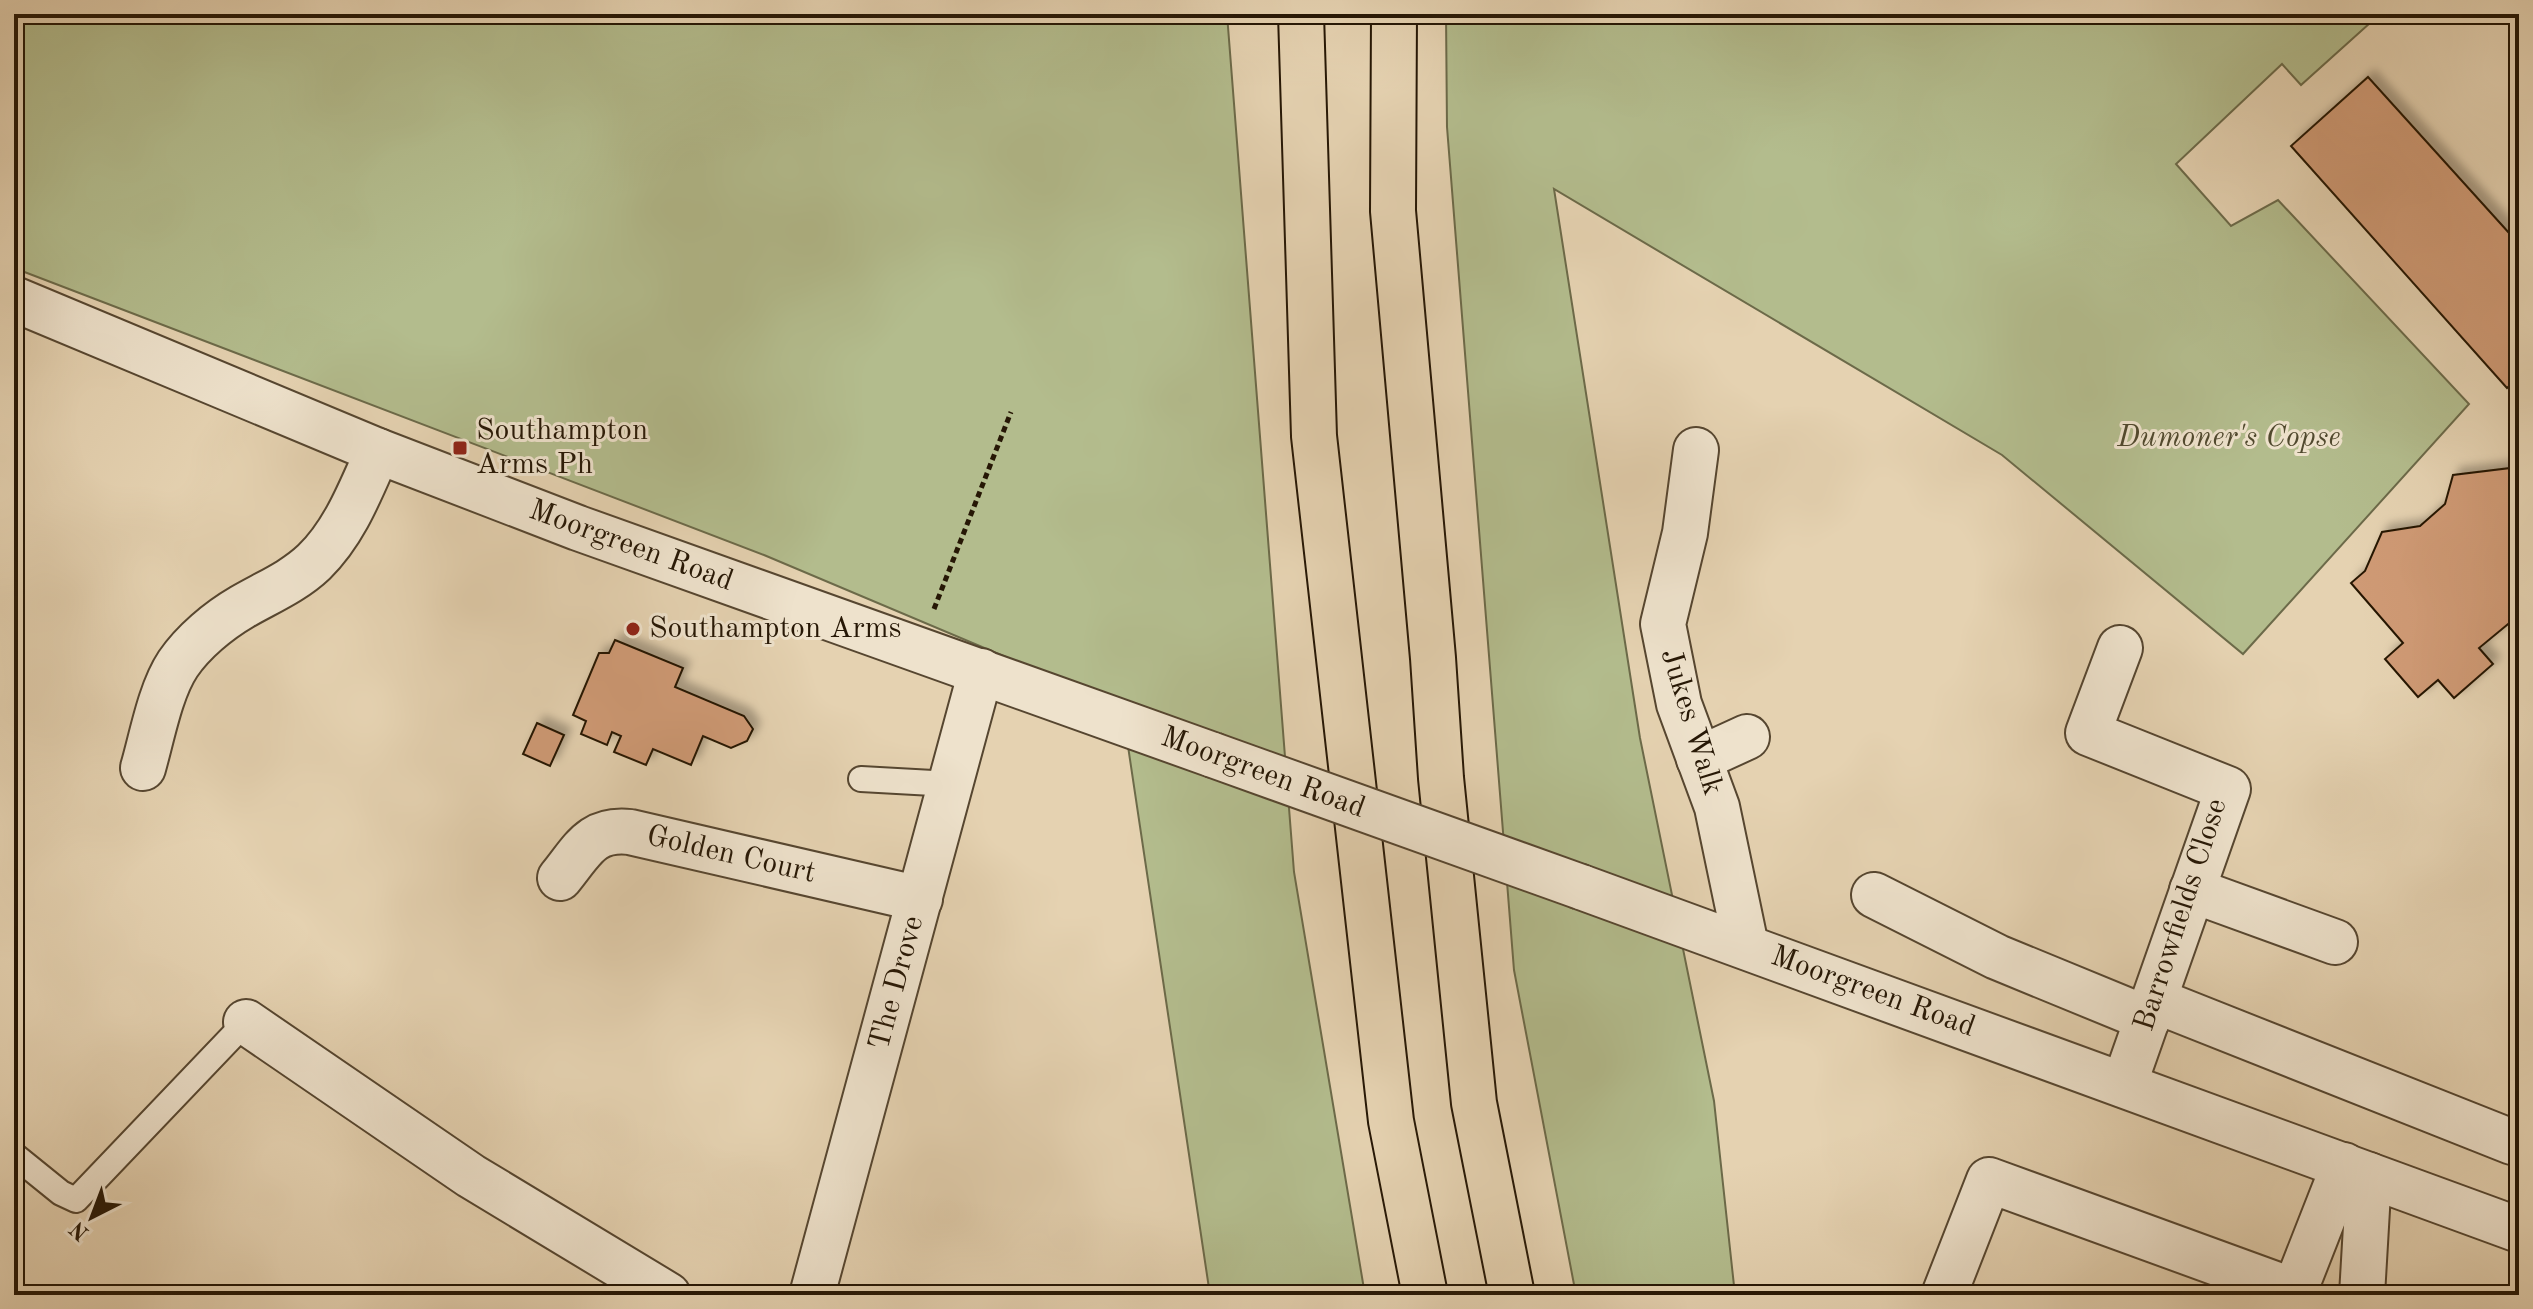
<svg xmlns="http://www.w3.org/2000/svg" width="2533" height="1309" font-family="'Old Standard TT',serif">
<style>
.green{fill:#b3bc8d;stroke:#6c6a49;stroke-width:2}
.building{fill:#cf9a74;stroke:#261705;stroke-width:2;filter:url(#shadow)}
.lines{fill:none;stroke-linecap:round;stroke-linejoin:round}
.service-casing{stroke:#564630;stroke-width:28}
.minor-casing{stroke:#564630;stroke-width:48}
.tertiary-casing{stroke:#564630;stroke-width:48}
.motorway-casing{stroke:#261705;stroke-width:48}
.path{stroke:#261705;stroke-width:5;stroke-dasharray:6 4;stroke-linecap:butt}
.service{stroke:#eee2cc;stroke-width:24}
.minor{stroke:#eee2cc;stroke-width:44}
.tertiary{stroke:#eee2cc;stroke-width:44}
.motorway{stroke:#e5d2b1;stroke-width:44}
.tertiary-bridge-casing{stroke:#564630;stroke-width:48;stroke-linecap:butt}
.tertiary-bridge{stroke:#eee2cc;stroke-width:44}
.poi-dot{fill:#8f2418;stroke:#eee2cc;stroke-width:3}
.labels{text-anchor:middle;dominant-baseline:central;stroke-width:6;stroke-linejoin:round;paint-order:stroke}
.poi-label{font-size:30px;fill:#261705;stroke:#eee2cc;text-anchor:start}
.park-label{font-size:30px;font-style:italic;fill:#50492e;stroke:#eee2cc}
.street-label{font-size:30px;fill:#261705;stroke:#eee2cc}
</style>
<defs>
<filter id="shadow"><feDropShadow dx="7" dy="-7" stdDeviation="4" flood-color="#0004"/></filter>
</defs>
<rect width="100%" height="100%" fill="#e5d2b1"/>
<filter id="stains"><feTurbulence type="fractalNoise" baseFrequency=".0025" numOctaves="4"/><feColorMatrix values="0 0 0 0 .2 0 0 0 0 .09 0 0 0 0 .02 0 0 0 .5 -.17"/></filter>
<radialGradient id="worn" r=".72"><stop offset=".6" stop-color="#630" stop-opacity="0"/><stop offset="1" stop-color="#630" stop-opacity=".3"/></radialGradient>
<g class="green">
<path d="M14 14H1227L1294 872 1365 1295H1210L1122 706 764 555 14 268Z"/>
<path d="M1446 14H2380L2301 85 2282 64 2176 164 2231 226 2278 200 2469 404 2243 654 2002 455 1554 189 1640 738 1714 1101 1735 1295H1576L1514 970 1447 127Z"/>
</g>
<g class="building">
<path d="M2368 77 2519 244V377L2507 388 2291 146Z"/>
<path d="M2519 467V615L2479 648 2493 664 2454 698 2438 680 2418 697 2385 659 2403 643 2351 583 2365 571 2382 532 2420 526 2445 504 2453 475Z"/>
<path d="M615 640 683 668 675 687 744 716 753 729 747 741 731 748 703 736 691 765 653 749 646 765 614 752 621 736 612 732 607 745 581 734 586 721 573 715 599 653H609Z"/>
<path d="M537 723 564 735 550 766 523 754Z"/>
</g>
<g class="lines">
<g class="service-casing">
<g id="service">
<path d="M861 779 951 784"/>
<path d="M14 1155 61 1193 76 1200 246 1022"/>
</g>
</g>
<g class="minor-casing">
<g id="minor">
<path d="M1696 450 1685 533 1663 624 1679 704 1717 807 1746 946"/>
<path d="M2120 648 2088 733 2228 789 2124 1085"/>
<path d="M1699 759 1747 737"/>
<path d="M143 768C152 737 160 691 178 664 193 642 218 621 242 607 266 593 293 582 314 562 345 532 361 489 378 451"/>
<path d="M560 878C583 850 591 828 630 832L920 899"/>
<path d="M2192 890 2335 942"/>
<path d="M1874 895 1997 957 2148 1019"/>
<path d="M2154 1000 2512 1142"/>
<path d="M246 1022 471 1176 668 1295"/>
<path d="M812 1295 981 671"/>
<path d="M1944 1295 1989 1180 2294 1291"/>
<path d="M2293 1295 2344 1165"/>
<path d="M2362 1295 2369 1175"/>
</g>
</g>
<g class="tertiary-casing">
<g id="tertiary">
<path d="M14 299 378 451 578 528 1213 755"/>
<path d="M1581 887 2519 1230"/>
</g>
</g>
<g class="motorway-casing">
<g id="motorway">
<path d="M1301 14 1314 436 1391 1121 1425 1295"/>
<path d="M1394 14 1393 211 1433 658 1441 778 1474 1103 1512 1295"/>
</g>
</g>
<path class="path" d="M934 609 1011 412"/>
<use href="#service" class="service"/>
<use href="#minor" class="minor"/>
<use href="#tertiary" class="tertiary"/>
<use href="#motorway" class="motorway"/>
<g class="tertiary-bridge-casing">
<path id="tertiary-bridge" d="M1213 755 1581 887"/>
</g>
<use href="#tertiary-bridge" class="tertiary-bridge"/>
</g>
<g class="poi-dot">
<rect x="452" y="440" width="16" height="16" rx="4"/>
<circle cx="633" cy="629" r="8"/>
</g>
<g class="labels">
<g class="poi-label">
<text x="476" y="431">Southampton<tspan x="476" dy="34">Arms Ph</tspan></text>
<text x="649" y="629">Southampton Arms</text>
</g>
<g class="park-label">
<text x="2229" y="438">Dumoner's Copse</text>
</g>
<g class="street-label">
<text transform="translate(631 546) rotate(20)">Moorgreen Road</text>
<text transform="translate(1691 722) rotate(73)">Jukes Walk</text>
<text transform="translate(1263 773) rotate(20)">Moorgreen Road</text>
<text transform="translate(731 855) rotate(13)">Golden Court</text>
<text transform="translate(2181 915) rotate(-72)">Barrowfields Close</text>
<text transform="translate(897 983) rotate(-75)">The Drove</text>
<text transform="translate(1873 992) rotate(20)">Moorgreen Road</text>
</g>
</g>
<rect width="2533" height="1309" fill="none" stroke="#e5d2b1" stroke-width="48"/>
<rect x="16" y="16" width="2501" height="1277" fill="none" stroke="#261705" stroke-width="4"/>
<rect x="24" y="24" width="2485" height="1261" fill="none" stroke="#261705" stroke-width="2"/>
<g transform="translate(92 1217) rotate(222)" stroke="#eee2cc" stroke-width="6" paint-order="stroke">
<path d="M0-6L14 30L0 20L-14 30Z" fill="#261705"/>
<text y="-12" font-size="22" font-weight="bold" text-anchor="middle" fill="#261705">N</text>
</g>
<rect width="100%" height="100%" filter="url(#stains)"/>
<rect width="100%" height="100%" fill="url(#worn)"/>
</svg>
